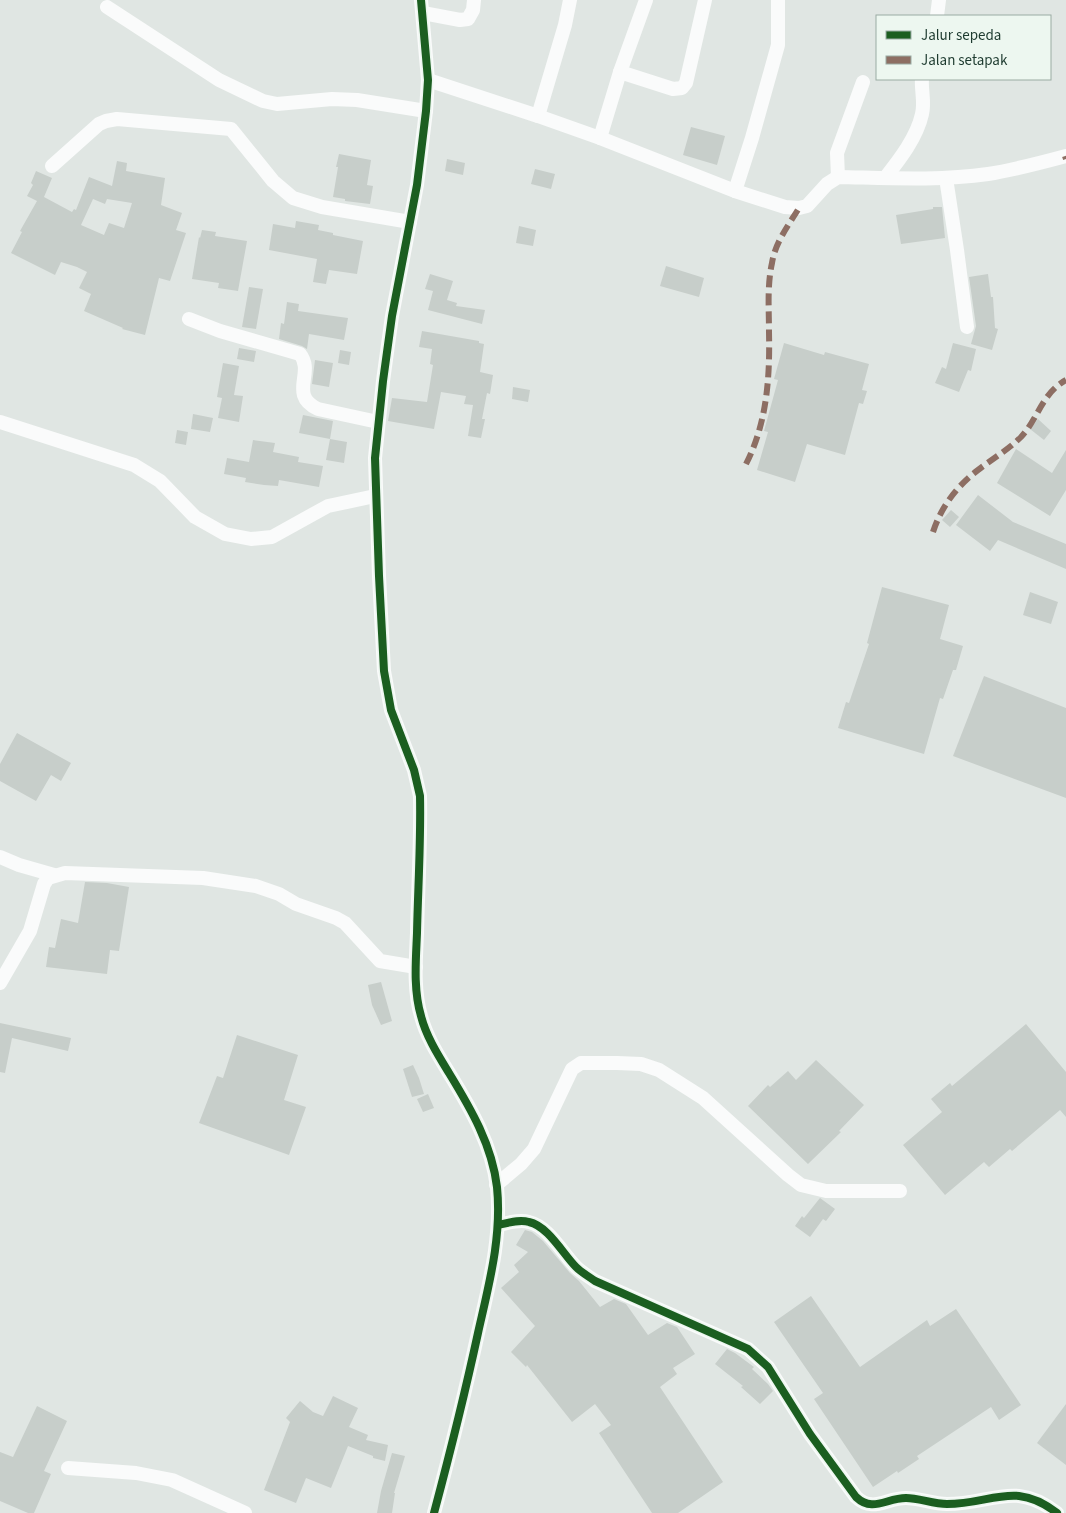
<svg xmlns="http://www.w3.org/2000/svg" width="1066" height="1513" font-family="'Source Sans 3',sans-serif">
<style>
.building{fill:#c7ceca;fill-rule:evenodd}
.lines{fill:none;stroke-linecap:round;stroke-linejoin:round}
.minor{stroke:#fafbfb;stroke-width:14}
.quiet{stroke:#8d6e63;stroke-width:6;stroke-dasharray:12 6;stroke-linecap:butt}
.cycleway-casing{stroke:#edf7f0;stroke-width:11}
.cycleway{stroke:#1b5e20;stroke-width:8}
</style>
<rect width="100%" height="100%" fill="#e0e6e3"/>
<g class="building">
<path d="M691 127 725 136 717 165 683 155Z"/>
<path d="M339 154 371 160 367 185 373 186 370 204 345 201V199L333 197 338 167H336Z"/>
<path d="M447 159 465 163 463 175 445 171Z"/>
<path d="M117 161 127 163 126 171 165 178 161 205 182 213 176 230 186 233 170 281 159 278 145 335 122 329 123 328 84 311 91 294 79 288 87 272 77 267 61 262 55 275 11 253 22 232 20 231 37 201 27 196 33 185 31 183 36 171 52 178 44 197 72 212 74 209 76 210 89 177 112 186ZM93 199 105 204 107 199 132 203 124 228 109 223 104 235 81 225Z"/>
<path d="M535 169 555 174 551 189 531 184Z"/>
<path d="M933 207H942L945 238 901 244 896 215 933 209Z"/>
<path d="M296 221 319 225 318 230 333 233V235L363 241 357 274 329 270 326 284 313 282 317 259 269 250 273 224 295 228Z"/>
<path d="M519 226 536 230 533 246 516 243Z"/>
<path d="M202 230 216 232 215 236 247 241 238 291 218 288 219 283 192 279 199 237 200 238Z"/>
<path d="M666 266 704 278 699 297 660 286Z"/>
<path d="M430 274 453 281 447 300 457 303 456 306 485 310 482 324 428 310 433 291 425 289Z"/>
<path d="M988 274 991 297H993L995 328 998 329 992 350 971 344 976 326 969 277Z"/>
<path d="M249 287 263 289 256 329 242 327Z"/>
<path d="M287 302 299 304 298 311 348 318 344 340 309 334 307 349 302 346 279 339 281 323 284 324Z"/>
<path d="M422 331 479 341V343L484 344 480 372 493 375 490 394 487 393 482 419H485L481 438 468 436 473 405 464 404 466 396 441 392 434 429 388 421 392 398 427 402 433 365 430 364 432 349 419 347Z"/>
<path d="M784 343 824 355 825 352 869 364 862 390 867 391 863 404 859 403 845 455 807 444 795 482 757 470 768 432 764 431 778 380 774 379Z"/>
<path d="M953 343 976 349 971 371 968 370 959 392 935 383 942 367 946 369Z"/>
<path d="M239 348 256 351 254 362 237 359Z"/>
<path d="M340 350 351 352 349 365 338 363Z"/>
<path d="M315 360 333 363 329 387 312 384Z"/>
<path d="M223 363 239 366 234 395 243 396 239 422 218 418 222 398 217 397Z"/>
<path d="M513 387 530 390 528 402 512 399Z"/>
<path d="M193 414 213 418 210 432 191 429Z"/>
<path d="M303 415 333 421 330 439 299 433Z"/>
<path d="M1038 419 1051 431 1044 440 1030 429Z"/>
<path d="M177 430 188 432 186 445 175 443Z"/>
<path d="M330 439 347 442 344 463 326 460Z"/>
<path d="M253 440 275 443 273 452 299 457 298 462 323 466 319 487 279 480 278 486 264 485 245 482 246 478 224 474 227 458 249 462Z"/>
<path d="M1016 449 1052 473 1066 450V490L1050 516 997 483Z"/>
<path d="M978 495 1013 522 1066 544V569L998 540 990 551 956 525Z"/>
<path d="M951 510 959 517 950 527 942 520Z"/>
<path d="M882 587 949 605 940 639 963 646 956 670H953L943 699 940 698 924 754 838 728 846 702 849 703 869 644 867 643Z"/>
<path d="M1030 592 1058 602 1051 624 1023 615Z"/>
<path d="M984 676 1066 708V798L953 756Z"/>
<path d="M17 733 71 763 61 781 51 775 36 801 0 781V764Z"/>
<path d="M85 882 107 883 129 887 119 951 110 950 107 974 46 967 49 947 55 948 61 919 78 923Z"/>
<path d="M381 982 392 1021 381 1025 372 1005 368 985Z"/>
<path d="M0 1023 71 1038 68 1051 12 1038 5 1073 0 1072Z"/>
<path d="M1026 1024 1066 1072V1117L1060 1110 1012 1151 1010 1149 989 1167 984 1162 945 1195 903 1145 942 1112 931 1099 950 1083 952 1086Z"/>
<path d="M237 1035 298 1055 284 1100 306 1107 289 1155 199 1123 217 1076 223 1078Z"/>
<path d="M816 1060 864 1105 839 1131 841 1132 808 1164 748 1106 768 1085 770 1087 788 1071 796 1080Z"/>
<path d="M413 1065 419 1078 424 1094 412 1097 403 1069Z"/>
<path d="M428 1094 434 1108 423 1112 417 1099Z"/>
<path d="M820 1198 835 1209 826 1221 823 1219 810 1237 795 1226 802 1216 804 1218Z"/>
<path d="M525 1230 532 1232 543 1241 570 1273 579 1281 600 1307 614 1299 626 1304 648 1335 667 1323 677 1327 695 1354 673 1368 677 1374 660 1387 723 1482 678 1513H652L599 1433 611 1425 595 1404 572 1422 527 1365 526 1367 511 1352 535 1326 501 1288 519 1272 514 1265 528 1252 516 1245Z"/>
<path d="M811 1296 860 1367 927 1320 930 1326 956 1309 1021 1405 999 1420 991 1407 917 1456 919 1459 898 1473 897 1471 873 1487 814 1399 823 1393 774 1322Z"/>
<path d="M727 1349 735 1353 754 1367 752 1369 768 1384 773 1391 760 1404 741 1387 743 1386 715 1364Z"/>
<path d="M333 1396 358 1408 349 1427 368 1435 366 1440 388 1445 385 1461 373 1458V1456L348 1446 331 1488 306 1478 296 1503 264 1490 290 1422 286 1418 300 1401 313 1412 323 1416Z"/>
<path d="M1066 1404V1465L1037 1443Z"/>
<path d="M37 1406 67 1421 44 1471 51 1474 34 1513H28L0 1501V1452L13 1457Z"/>
<path d="M392 1453 405 1456 394 1493H395L392 1513H377L381 1491Z"/>
</g>
<g class="lines">
<g class="minor">
<path d="M421 0 428 80 426 111 417 185 392 316 383 381 375 458 379 576 384 671 391 710 414 770 420 796C421 842 418 887 417 933 416 959 413 989 421 1016 426 1036 438 1055 449 1073 471 1109 492 1145 497 1187 502 1237 489 1284 478 1333 465 1393 450 1453 434 1513"/>
<path d="M107 7 219 80 263 101 277 104 332 99 357 100 426 111"/>
<path d="M423 13 460 20 468 19 473 10 474 0"/>
<path d="M937 16 939 0"/>
<path d="M620 72 673 89 682 88 686 83 705 0"/>
<path d="M428 80 538 116 600 138 735 191 785 207 799 208 807 206 827 184 838 177C888 178 938 181 988 174 1014 170 1040 163 1066 156"/>
<path d="M538 116 565 25 570 0"/>
<path d="M600 138 620 72 646 0"/>
<path d="M52 166 99 124 106 121 117 119 231 129 273 181 293 198 322 207 410 222"/>
<path d="M838 177 837 153 863 82"/>
<path d="M885 178C900 159 917 137 922 114 925 102 921 90 922 79"/>
<path d="M946 178 957 250 967 327"/>
<path d="M735 191 752 138 778 45V0"/>
<path d="M189 319 220 331 300 354C315 373 288 395 318 409L378 422"/>
<path d="M0 422 134 465 160 481 195 517 225 534 251 539 272 537 328 506 375 496"/>
<path d="M0 857 19 865 54 875"/>
<path d="M0 983 30 931 44 884 48 878 65 873 203 878 256 886 279 894 296 904 336 918 345 923 380 961 416 967"/>
<path d="M496 1185 521 1164 534 1149 572 1069 581 1063H617L641 1064 659 1070 703 1098 788 1175 801 1185 826 1191H900"/>
<path d="M498 1225C508 1223 519 1219 529 1222 548 1226 563 1254 576 1267 581 1272 588 1276 595 1281L748 1349 768 1367 810 1434 856 1497C873 1513 886 1498 906 1498 919 1498 933 1504 947 1504 992 1504 1015 1480 1057 1513"/>
<path d="M68 1468 136 1473 172 1480 245 1513"/>
</g>
<g class="quiet">
<path d="M1065 156 1066 159"/>
<path d="M746 464C767 423 770 377 769 332 769 309 767 286 772 263 775 243 788 226 799 208"/>
<path d="M933 532C941 507 957 486 978 470 992 459 1008 450 1021 437 1038 419 1042 393 1066 380"/>
</g>
<g class="cycleway-casing">
<g id="cycleway">
<path d="M421 0 428 80 426 111 417 185 392 316 383 381 375 458 379 576 384 671 391 710 414 770 420 796C421 842 418 887 417 933 416 959 413 989 421 1016 426 1036 438 1055 449 1073 471 1109 492 1145 497 1187 502 1237 489 1284 478 1333 465 1393 450 1453 434 1513"/>
<path d="M498 1225C508 1223 519 1219 529 1222 548 1226 563 1254 576 1267 581 1272 588 1276 595 1281L748 1349 768 1367 810 1434 856 1497C873 1513 886 1498 906 1498 919 1498 933 1504 947 1504 992 1504 1015 1480 1057 1513"/>
</g>
</g>
<use href="#cycleway" class="cycleway"/>
</g>
<rect x="876" y="15" width="175" height="65" fill="#edf7f0" stroke="#9aaba3"/>
<rect x="886" y="31" width="25" height="8" fill="#1b5e20" stroke="#9aaba3"/>
<text x="921" y="40" font-size="15" fill="#1d3a2f">Jalur sepeda</text>
<rect x="886" y="56" width="25" height="8" fill="#8d6e63" stroke="#9aaba3"/>
<text x="921" y="65" font-size="15" fill="#1d3a2f">Jalan setapak</text>
</svg>
